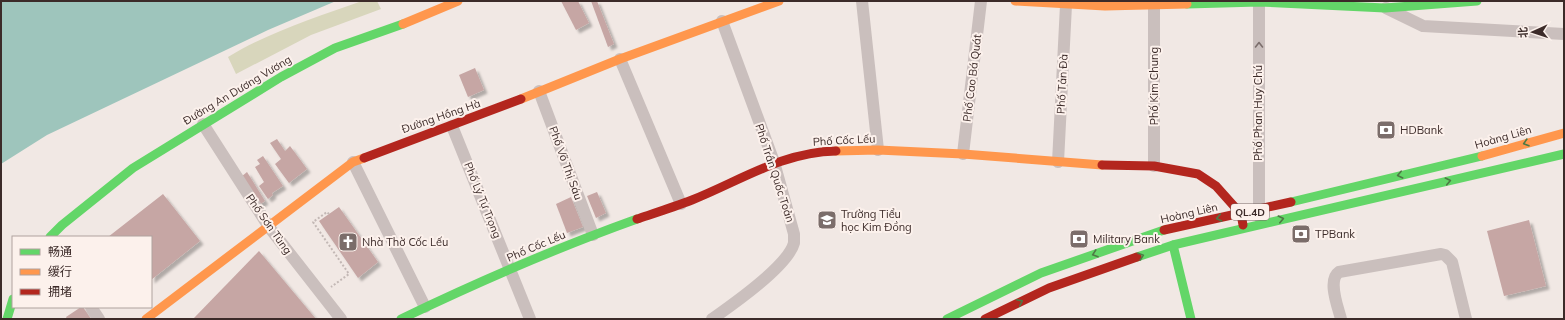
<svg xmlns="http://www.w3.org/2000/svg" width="1565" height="320" font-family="Mulish,'Noto Sans SC',sans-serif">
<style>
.green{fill:#d8d6bc}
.water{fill:#9ec5bc}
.building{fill:#c6a6a4;filter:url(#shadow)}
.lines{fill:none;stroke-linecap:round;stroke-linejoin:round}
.path{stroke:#c3b8b5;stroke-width:2;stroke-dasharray:2 2;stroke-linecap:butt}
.street{stroke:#cabfbd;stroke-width:12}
.fast{stroke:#63d668;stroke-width:9}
.slow{stroke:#ff974d;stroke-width:9}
.jam{stroke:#b3261e;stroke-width:9}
.oneway{stroke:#7c6e6c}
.oneway2{stroke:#4e7845}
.labels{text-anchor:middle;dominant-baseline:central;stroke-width:4;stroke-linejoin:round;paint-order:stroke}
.shield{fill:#fcf1ec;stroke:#766664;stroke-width:1}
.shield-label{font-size:10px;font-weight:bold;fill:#3c2b29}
.street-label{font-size:11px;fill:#3c2b29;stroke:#fcf1ec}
.poi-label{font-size:11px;fill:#3c2b29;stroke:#fcf1ec;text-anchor:start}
</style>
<defs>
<filter id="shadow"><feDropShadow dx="3.5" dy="3.5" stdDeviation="1" flood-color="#0004"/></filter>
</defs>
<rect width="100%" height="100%" fill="#f1e8e4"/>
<path class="green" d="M362 1H377L381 9 311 35 236 74 228 57C269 32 317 17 362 1Z"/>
<path class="water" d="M1 1H336L268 30 47 135 1 164Z"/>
<g class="building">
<path d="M561 1H578L589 23 576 30Z"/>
<path d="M591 1H597L614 44 608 47Z"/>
<path d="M475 68 484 90 468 97 459 75Z"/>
<path d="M277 139 285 151 290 146 307 169 289 183 275 164 281 159 270 143Z"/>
<path d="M263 156 283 186 272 193 273 195 268 199 259 186 264 182 255 167 260 164 257 160Z"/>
<path d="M247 172 265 201 259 205 241 177Z"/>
<path d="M597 192 606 213 596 218 587 196Z"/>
<path d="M163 194 200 241 151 280V237H108Z"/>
<path d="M571 197 583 227 567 233 556 204Z"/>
<path d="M339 207 378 262 358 278 319 221Z"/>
<path d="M1529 220 1546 286 1504 296 1487 231Z"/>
<path d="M259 251 316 319H193Z"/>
<path d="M81 307H83L91 319H67L66 317Z"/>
</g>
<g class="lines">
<path class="path" d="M329 214 327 212 313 222 349 274 331 287"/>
<g class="street">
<path d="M862 1 878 150"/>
<path d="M1154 6V166"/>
<path d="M1386 8 1423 26 1564 34"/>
<path d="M620 59 681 204"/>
<path d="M539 91 593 235"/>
<path d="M203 124 269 227 341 319"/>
<path d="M452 126 530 319"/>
<path d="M963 154 981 1"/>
<path d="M353 162 425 307"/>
<path d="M1058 162 1066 5"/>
<path d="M1259 216V1"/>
<path d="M91 307 99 319"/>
<path d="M712 319C732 305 788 266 794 243 794 240 794 237 794 234L774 162 722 21"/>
<path d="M1341 319C1338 307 1327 280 1339 272L1441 254 1445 255 1452 262 1466 319"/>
</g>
<g class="fast">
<path d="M1187 4 1259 2 1385 8 1477 1"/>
<path d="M1291 202 1482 156"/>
<path d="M50 237 62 225 133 168 281 77 335 48 403 24"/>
<path d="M1173 245 1191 319"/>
<path d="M1137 257 1173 245 1564 154"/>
<path d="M7 319 13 299"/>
<path d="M401 319C478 282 556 248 637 219"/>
<path d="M947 319 1041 273 1164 230"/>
</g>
<g class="slow">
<path d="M1015 1 1105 6 1187 4"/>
<path d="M403 24 458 1"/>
<path d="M521 99 620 59 779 1"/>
<path d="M836 151 878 150 963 154 1102 165"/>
<path d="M1482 156 1564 133"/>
<path d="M146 319 353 162 364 158"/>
</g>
<g class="jam">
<path d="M364 158 521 99"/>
<path d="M1102 165 1154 166 1198 174 1216 186 1241 214 1243 225"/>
<path d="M637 219C655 213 674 207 692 200 740 181 782 152 836 151"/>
<path d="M1164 230 1291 202"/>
<path d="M985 319 1049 288 1137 257"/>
</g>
</g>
<defs><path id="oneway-chevron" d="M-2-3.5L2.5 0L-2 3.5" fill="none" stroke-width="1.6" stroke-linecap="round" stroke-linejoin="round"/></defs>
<use class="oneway" href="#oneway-chevron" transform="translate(1259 45) rotate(-90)"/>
<g class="oneway2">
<use href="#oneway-chevron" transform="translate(1526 143) rotate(163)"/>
<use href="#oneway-chevron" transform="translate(1400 175) rotate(167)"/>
<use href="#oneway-chevron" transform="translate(1448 181) rotate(-12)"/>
<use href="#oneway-chevron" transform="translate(1219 218) rotate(169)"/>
<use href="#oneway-chevron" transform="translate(1281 219) rotate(-13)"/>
<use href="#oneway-chevron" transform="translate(1095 254) rotate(161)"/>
<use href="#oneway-chevron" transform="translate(1141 256) rotate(-19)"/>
<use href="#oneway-chevron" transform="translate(1020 302) rotate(-26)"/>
</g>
<defs>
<g id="bank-square" transform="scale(1)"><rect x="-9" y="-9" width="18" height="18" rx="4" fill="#7b6d6a" stroke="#fcf1ec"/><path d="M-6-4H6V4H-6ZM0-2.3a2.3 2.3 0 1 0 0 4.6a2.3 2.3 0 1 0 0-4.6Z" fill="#fff"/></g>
<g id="school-square" transform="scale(1)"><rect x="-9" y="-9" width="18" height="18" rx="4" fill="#7b6d6a" stroke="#fcf1ec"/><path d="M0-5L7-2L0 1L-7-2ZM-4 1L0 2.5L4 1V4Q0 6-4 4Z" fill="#fff"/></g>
<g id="church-square" transform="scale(1)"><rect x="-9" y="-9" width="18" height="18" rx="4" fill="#7b6d6a" stroke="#fcf1ec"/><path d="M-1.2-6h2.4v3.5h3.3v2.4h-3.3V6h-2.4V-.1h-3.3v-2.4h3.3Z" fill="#fff"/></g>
</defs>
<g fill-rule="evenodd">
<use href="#bank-square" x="1386" y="130"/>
<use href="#school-square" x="827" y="220"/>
<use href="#bank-square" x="1301" y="234"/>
<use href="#bank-square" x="1079" y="239"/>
<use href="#church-square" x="348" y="242"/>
</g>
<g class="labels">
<rect class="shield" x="1231" y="204" width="38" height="16" rx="3"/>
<g class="shield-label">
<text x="1250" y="212">QL.4D</text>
</g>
<g class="street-label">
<text transform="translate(972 78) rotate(-83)">Phố Cao Bá Quát</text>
<text transform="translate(1062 84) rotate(-87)">Phố Tản Đà</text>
<text transform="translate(1154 86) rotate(-90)">Phố Kim Chung</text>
<text transform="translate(237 90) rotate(-31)">Đường An Dương Vương</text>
<text transform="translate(1258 113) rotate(-90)">Phố Phan Huy Chú</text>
<text transform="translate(441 116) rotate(-19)">Đường Hồng Hà</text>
<text transform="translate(1503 137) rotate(-16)">Hoàng Liên</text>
<text transform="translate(844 140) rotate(-3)">Phố Cốc Lếu</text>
<text transform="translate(566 163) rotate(70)">Phố Võ Thị Sáu</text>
<text transform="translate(775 173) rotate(72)">Phố Trần Quốc Toản</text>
<text transform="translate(483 200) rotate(68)">Phố Lý Tự Trọng</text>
<text transform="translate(1189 213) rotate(-13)">Hoàng Liên</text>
<text transform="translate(269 224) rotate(55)">Phố Sơn Tùng</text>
<text transform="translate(536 246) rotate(-23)">Phố Cốc Lếu</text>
</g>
<g class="poi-label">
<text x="1400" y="130">HDBank</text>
<text x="841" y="214">Trường Tiểu<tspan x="841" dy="13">học Kim Đồng</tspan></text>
<text x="1315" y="234">TPBank</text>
<text x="1093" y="239">Military Bank</text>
<text x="362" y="242">Nhà Thờ Cốc Lếu</text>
</g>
</g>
<rect width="1565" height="320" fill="none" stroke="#3c2b29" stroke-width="4"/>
<rect x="12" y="236" width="140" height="72" fill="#fcf1ec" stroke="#afa29e"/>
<rect x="20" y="249" width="20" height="6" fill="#63d668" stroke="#afa29e"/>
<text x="48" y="256" font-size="12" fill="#3c2b29">畅通</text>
<rect x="20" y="269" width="20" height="6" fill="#ff974d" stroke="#afa29e"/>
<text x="48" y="276" font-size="12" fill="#3c2b29">缓行</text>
<rect x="20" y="289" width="20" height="6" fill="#b3261e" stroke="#afa29e"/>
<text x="48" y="296" font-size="12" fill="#3c2b29">拥堵</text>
<g transform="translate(1533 32) rotate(267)" stroke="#fcf1ec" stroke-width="3" paint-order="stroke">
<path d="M0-3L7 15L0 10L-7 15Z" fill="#3c2b29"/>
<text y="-6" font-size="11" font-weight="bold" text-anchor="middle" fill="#3c2b29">北</text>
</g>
</svg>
